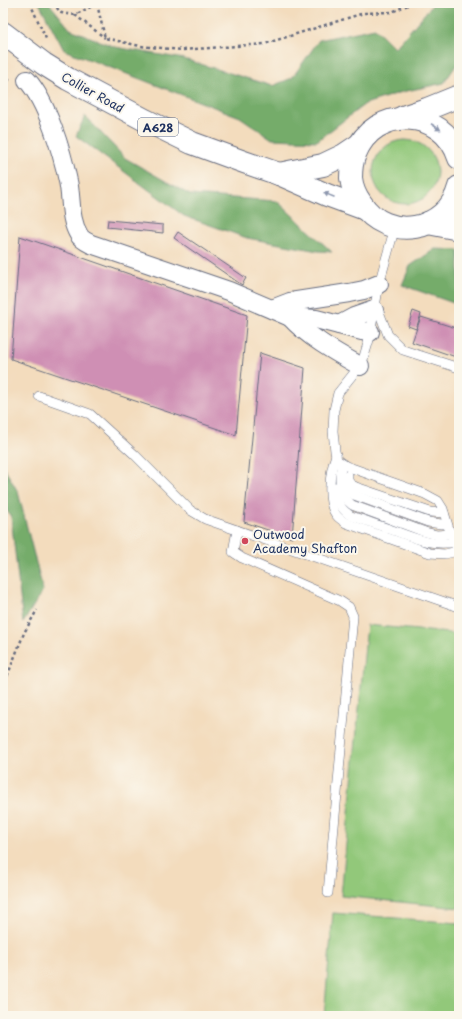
<svg xmlns="http://www.w3.org/2000/svg" width="462" height="1019" font-family="'Playpen Sans',sans-serif">
<style>
.green{fill:#92c87a;stroke:#567c6c}
.forest{fill:#75ac6a;stroke:#486e64}
.building{fill:#cf8fb4}
.lines{fill:none;stroke-linecap:round;stroke-linejoin:round}
.lane-casing{stroke:#676c7f;stroke-width:10}
.street-casing{stroke:#676c7f;stroke-width:20}
.primary-casing{stroke:#676c7f;stroke-width:24}
.highway-casing{stroke:#676c7f;stroke-width:24}
.path{stroke:#676c7f;stroke-width:2.5;stroke-dasharray:3 3;stroke-linecap:butt}
.lane{stroke:#fff;stroke-width:9}
.street{stroke:#fff;stroke-width:18}
.primary{stroke:#fff;stroke-width:22}
.highway{stroke:#fff;stroke-width:22}
.oneway{fill:#8d97ae}
.poi-dot{fill:#d1495b;stroke:#fbf7ec;stroke-width:1.5}
.labels{text-anchor:middle;dominant-baseline:central;stroke-width:4;stroke-linejoin:round;paint-order:stroke}
.shield{fill:#fbf7ec;stroke:#5e6b89;stroke-width:1}
.shield-label{font-size:11px;font-weight:bold;fill:#1b2f5e}
.street-label{font-size:12px;fill:#1b2f5e;stroke:#fbf7ec}
.poi-label{font-size:12px;fill:#1b2f5e;stroke:#fbf7ec;text-anchor:start}
</style>
<rect width="100%" height="100%" fill="#fbf7ec"/>
<filter id="ink" filterUnits="userSpaceOnUse"><feTurbulence type="fractalNoise" baseFrequency=".025" numOctaves="2"/><feDisplacementMap in="SourceGraphic" scale="8" xChannelSelector="R" yChannelSelector="G"/><feConvolveMatrix kernelMatrix="1 2 1 2 8 2 1 2 1" color-interpolation-filters="sRGB"/></filter>
<filter id="wash" filterUnits="userSpaceOnUse"><feTurbulence type="fractalNoise" baseFrequency=".012" numOctaves="4" result="noise"/><feDisplacementMap in="SourceGraphic" scale="16" xChannelSelector="R" yChannelSelector="G"/><feGaussianBlur stdDeviation="0.9" result="paint"/><feColorMatrix in="noise" values="0 0 0 0 0 0 0 0 0 0 0 0 0 0 0 0 0 1.4 0 .05"/><feComposite in="paint" operator="in"/></filter>
<g filter="url(#wash)">
<rect width="100%" height="100%" fill="#f3dcbd"/>
<g class="green">
<circle cx="405" cy="172" r="32"/>
<path d="M367 625 459 634V908L341 896Z"/>
<path d="M333 913 459 923V1016H324Z"/>
</g>
<g class="forest">
<path d="M39 3H49L70 29 115 47 184 59 272 86 292 78 319 40 375 28 395 48 434 3H459V58L457 64 444 83 402 92 365 104 317 141 272 139 240 117 64 50Z"/>
<path d="M85 116 125 158 190 195 277 201 332 252 318 251 247 238 184 216 76 136Z"/>
<path d="M435 249 459 250V305L402 285 410 266Z"/>
<path d="M3 466 18 492 43 590 23 623 11 517 3 504Z"/>
</g>
<g id="blocks">
<g class="building">
<path d="M108 220 163 225V233L107 227Z"/>
<path d="M178 232 246 278 242 285 174 238Z"/>
<path d="M20 236 247 315 236 435 11 359Z"/>
<path d="M413 311 421 314 416 329 408 326Z"/>
<path d="M421 317 459 329V358L412 342Z"/>
<path d="M260 353 305 368 292 538 244 522Z"/>
</g>
</g>
</g>
<g filter="url(#ink)">
<use href="#blocks" fill-opacity="0" stroke="#676c7f" stroke-width="1"/>
<g class="lines">
<g class="lane-casing">
<g id="lane">
<path d="M395 227 379 284 369 340 362 363 338 393 334 410 333 431 335 451 337 460 346 466 425 494 438 501 443 509 449 529 458 551 459 552"/>
<path d="M376 304 388 335 403 350 459 368"/>
<path d="M39 396 90 414 134 454 190 510 205 519 459 607"/>
<path d="M336 455C330 471 325 504 338 517 340 519 343 521 346 523L430 553 445 554 458 551"/>
<path d="M342 464C338 479 339 495 352 505L425 532 437 535 451 534"/>
<path d="M348 475C347 482 350 484 356 487L430 512 444 513"/>
<path d="M344 481 347 489 354 495 428 522 441 524H447"/>
<path d="M335 487C336 500 340 509 351 516 364 520 378 525 392 530 412 537 433 547 454 542"/>
<path d="M237 530 233 552 242 558 340 601 349 607 353 616 328 893"/>
</g>
</g>
<g class="street-casing">
<g id="street">
<path d="M27 80C47 102 62 152 68 181 72 198 69 219 79 235 81 239 87 242 91 244L229 291 290 317 316 319 362 331 370 332"/>
<path d="M272 309 290 302 349 293 364 290 379 284"/>
<path d="M290 317C308 337 337 353 360 366"/>
<path d="M339 325 354 317 374 310"/>
</g>
</g>
<g class="primary-casing">
<path id="primary" d="M428 223 459 229"/>
</g>
<g class="highway-casing">
<g id="highway">
<path d="M3 33 44 64 68 79 145 120 192 143 244 162 279 174 327 195 365 209"/>
<path d="M403 117 427 109 459 96"/>
<path d="M459 158C443 107 374 105 355 154 352 161 351 170 351 178 352 187 356 196 361 203 387 243 447 232 459 187"/>
<path d="M279 174 323 165 344 155 359 145"/>
</g>
</g>
<g class="path">
<path d="M30 3 47 41"/>
<path d="M53 3 61 13 75 15 98 3"/>
<path d="M97 4 105 38 140 46 182 50 264 44 364 13 392 12 412 3"/>
<path d="M75 15 105 38"/>
<path d="M3 78 10 80"/>
<path d="M3 687 24 633 37 610"/>
</g>
<use href="#lane" class="lane"/>
<use href="#street" class="street"/>
<use href="#primary" class="primary"/>
<use href="#highway" class="highway"/>
</g>
<defs><path id="oneway-solid" d="M-6-.8H1V-3.2L6.5 0L1 3.2V.8H-6Z"/></defs>
<g class="oneway">
<use href="#oneway-solid" transform="translate(436 127) rotate(33)"/>
<use href="#oneway-solid" transform="translate(329 195) rotate(-158)"/>
</g>
</g>
<circle class="poi-dot" cx="245" cy="541" r="4"/>
<g class="labels">
<rect class="shield" x="138" y="118" width="40" height="18" rx="3"/>
<g class="shield-label">
<text x="158" y="127">A628</text>
</g>
<g class="street-label">
<text transform="translate(93 92) rotate(29)">Collier Road</text>
</g>
<g class="poi-label">
<text x="253" y="534">Outwood<tspan x="253" dy="14">Academy Shafton</tspan></text>
</g>
</g>
<rect width="462" height="1019" fill="none" stroke="#fbf7ec" stroke-width="16"/>
</svg>
